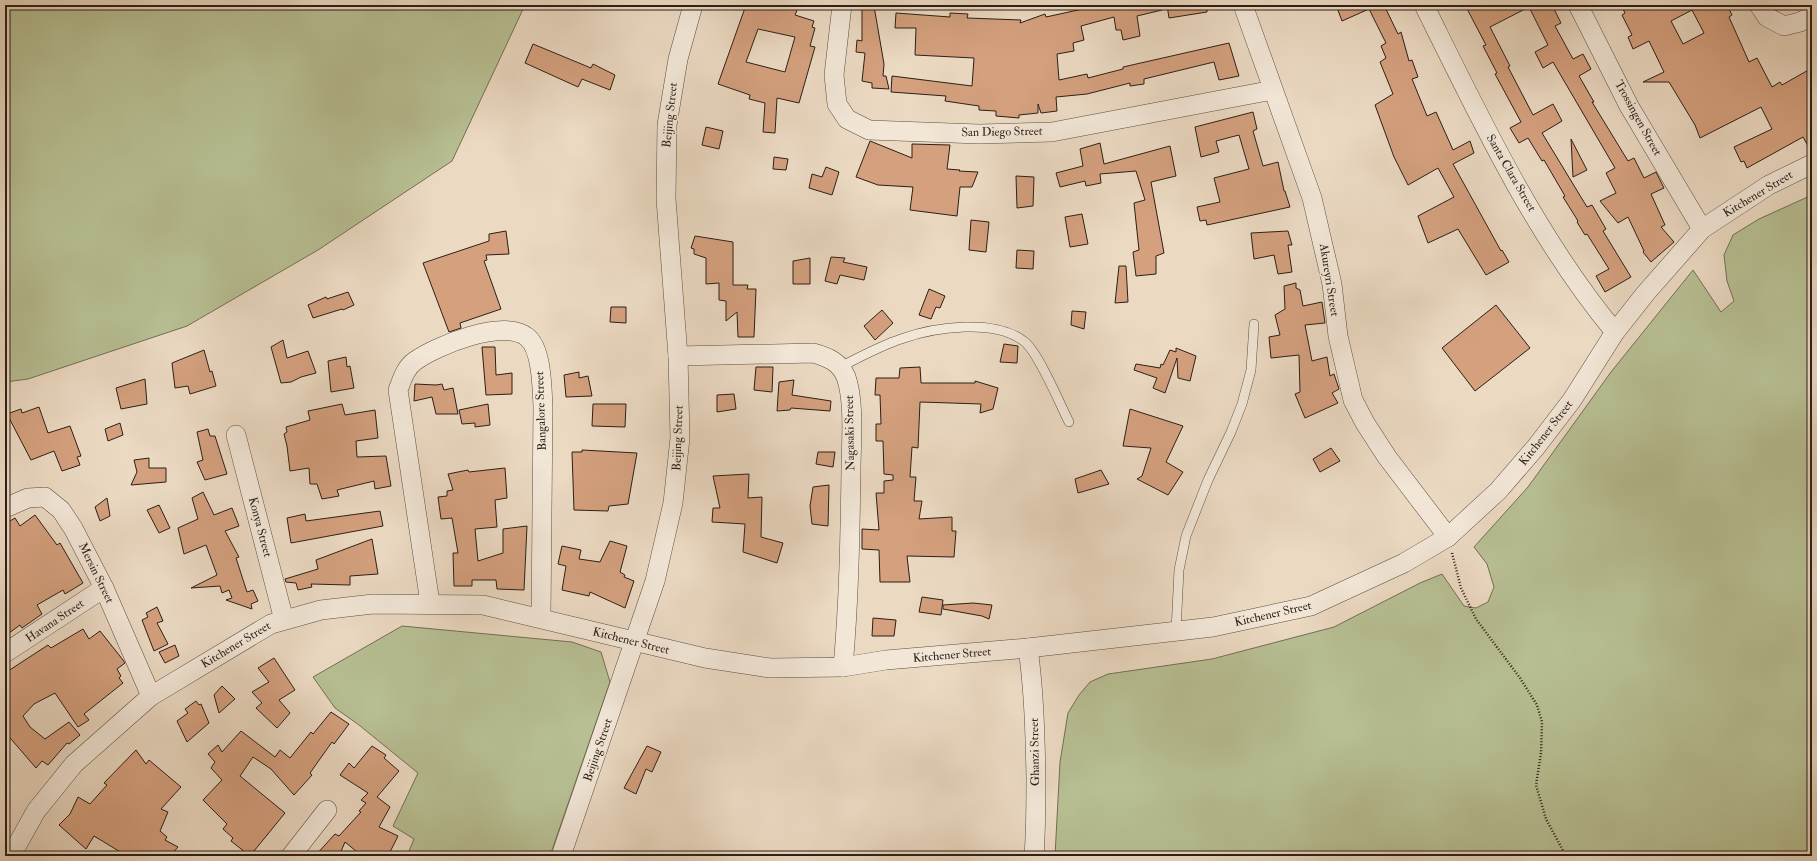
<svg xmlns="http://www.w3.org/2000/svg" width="1817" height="861" font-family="'IM FELL Double Pica',serif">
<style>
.green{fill:#b7bf93;stroke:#726f54}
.building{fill:#d4a07e;stroke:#2c1f16;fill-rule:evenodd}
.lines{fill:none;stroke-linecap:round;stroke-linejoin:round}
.service-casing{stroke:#5c4e41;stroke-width:10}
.minor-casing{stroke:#5c4e41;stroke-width:20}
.path{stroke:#2c1f16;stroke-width:2.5;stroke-dasharray:1 2;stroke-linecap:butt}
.service{stroke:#f2e6d7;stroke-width:9}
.minor{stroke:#f2e6d7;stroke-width:19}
.labels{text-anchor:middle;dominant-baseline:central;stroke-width:3.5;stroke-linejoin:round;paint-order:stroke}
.street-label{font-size:12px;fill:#2c1f16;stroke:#f2e6d7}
</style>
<rect width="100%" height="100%" fill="#ebd9c2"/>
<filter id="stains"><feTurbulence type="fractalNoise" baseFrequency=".005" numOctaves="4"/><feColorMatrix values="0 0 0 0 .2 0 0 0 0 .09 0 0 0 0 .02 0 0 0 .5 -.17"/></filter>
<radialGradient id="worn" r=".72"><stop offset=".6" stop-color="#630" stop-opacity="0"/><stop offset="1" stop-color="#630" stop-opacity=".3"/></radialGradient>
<g class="green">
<path d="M5 5H525L452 161 318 250 187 326 28 379 5 382Z"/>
<path d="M1812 195V856H1055L1060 762 1068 713 1079 695 1090 682 1108 674 1212 659 1334 627 1420 583 1442 574 1464 606 1476 608 1488 602 1494 587 1487 564 1474 547 1528 487 1611 372 1693 270 1721 312 1734 301 1727 281 1724 255 1733 235 1759 219Z"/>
<path d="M402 626 572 642 601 652 610 682 550 856H405L409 851 414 839 393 826 418 773 359 725 335 708 313 677Z"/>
</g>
<g class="building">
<path d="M746 5H799L795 15 814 21 812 27 815 28 810 46 815 47 799 103 777 98 775 133 763 132 765 103 749 99 750 95 718 84ZM758 29 795 37 785 72 746 62Z"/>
<path d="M1101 5H1161L1162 10 1137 16 1140 36 1123 40 1121 30H1116L1114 17 1081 26 1084 40 1073 43 1074 51 1057 54 1059 80 1087 74 1088 78 1123 69V67L1229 43 1239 76 1219 80 1214 62 1144 79V84L1130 86V83L1087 94 1056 97 1057 111 1041 113 1038 104V113L1019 115V118L996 116V111L979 110V106L945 101 946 96 891 92 892 76 972 86 974 58 915 55 916 28H895L896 13 950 17V13L968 14 967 18 1021 20 1020 23 1045 14 1046 17Z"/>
<path d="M1167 5H1207V12L1169 18Z"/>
<path d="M1336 5H1384L1398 34 1401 32 1409 61 1412 60 1418 77 1412 79 1427 116 1436 112 1453 150 1470 141 1474 153 1453 164 1501 251 1502 250 1509 262 1486 275 1458 229 1428 243 1418 216 1454 197 1438 168 1408 185 1394 157 1375 105 1393 94 1380 62 1386 58 1381 46 1386 43 1369 9 1342 21Z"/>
<path d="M1465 5H1552L1561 23 1555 26 1573 59 1583 54 1591 69 1579 76 1594 102H1592L1628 161 1634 158 1644 178 1656 172 1664 188 1651 194 1665 225 1661 227 1674 242 1651 262 1643 252 1644 251 1628 217 1618 223 1600 201 1616 193 1606 173 1615 168 1553 62 1543 68 1535 52 1548 45 1529 7 1490 27 1510 66 1508 67 1533 115 1553 104 1562 121 1542 133 1587 207 1592 205 1606 229 1603 231 1631 277 1605 292 1596 276 1609 269 1587 234 1585 235 1577 222 1578 221 1563 197 1565 196 1544 160 1542 161 1528 138 1519 143 1510 128 1521 122 1495 74 1497 73 1483 46 1486 45Z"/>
<path d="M1621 5H1727L1732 15 1729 17 1749 62 1757 58 1772 87 1780 82 1782 85 1812 68V153L1803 137 1747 168 1744 161 1741 162 1734 147 1772 129 1761 107 1700 138 1695 125 1669 82H1643L1664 72 1649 41 1633 49 1628 37 1632 35 1622 15 1625 13ZM1692 10 1704 33 1683 44 1671 21Z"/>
<path d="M874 6 884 64 883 76H886L889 89 872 88V83L862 81 865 53 856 52 857 40 862 41V7Z"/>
<path d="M533 44 591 68 593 64 615 75 610 90 582 79 578 87 525 63Z"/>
<path d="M1253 112 1257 129 1253 131 1263 166 1278 162 1284 191H1285L1290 207 1207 225 1206 220 1200 221 1197 207 1220 202 1214 178 1249 169 1239 135 1216 141 1219 152 1201 157 1195 127Z"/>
<path d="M706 127 723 131 719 149 702 145Z"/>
<path d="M1571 139 1587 170 1573 177Z"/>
<path d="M870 141 912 158V144L950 145 947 169 960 170 959 171 978 172 972 187H960L957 216 910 210 913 187 878 185 856 177Z"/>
<path d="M1100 143 1104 164 1170 146 1176 176 1151 182 1164 253 1156 256V274L1136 276 1133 252 1139 250 1134 203 1145 200 1136 171 1100 174 1101 183 1086 186 1085 181 1060 187 1056 173 1083 166 1080 149Z"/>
<path d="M774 157 788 159 786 170 773 169Z"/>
<path d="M826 167 839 172 832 195 809 188 812 174 822 177Z"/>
<path d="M1016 176 1034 177 1033 206 1017 208Z"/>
<path d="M1082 214 1088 244 1070 247 1065 217Z"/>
<path d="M971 220 989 222 986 252 969 250Z"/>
<path d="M506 231 509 254 486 255 487 260 484 261 501 309 460 323 461 328 449 332 423 263 489 241V234Z"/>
<path d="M1288 231 1292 245H1288L1292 272 1278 274 1274 255 1254 259 1251 233Z"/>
<path d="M695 236 733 242V285H748L747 289H756L754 337H738L737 312 726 321V301L719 300V283L706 284V258L694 254V249L691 248Z"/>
<path d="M1017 250 1034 251 1033 269 1016 268Z"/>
<path d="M831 257 845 258 843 262 867 267 864 280 840 275 837 284 825 281Z"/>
<path d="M810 258V284H793V261Z"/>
<path d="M1119 266H1126L1128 302 1115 303Z"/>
<path d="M1296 283V288L1300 290 1303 306 1322 302 1325 323 1305 325 1312 361 1327 357 1330 376 1334 374 1339 389 1332 393 1338 403 1305 418 1295 394 1300 392 1299 355 1271 358 1269 337 1280 335 1275 315 1285 309 1284 286Z"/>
<path d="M929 289 945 296 940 308 936 307 931 319 919 315Z"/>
<path d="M348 292 354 305 343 310 342 309 313 318 308 305 326 297 327 299Z"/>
<path d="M1496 305 1530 348 1475 391 1442 348Z"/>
<path d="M611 307H626V323L610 322Z"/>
<path d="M882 310 893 323 875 340 864 326Z"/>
<path d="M1072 311 1086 312 1084 329 1071 325Z"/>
<path d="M283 340 287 358 308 351 316 373 301 377 291 382 281 383 271 347Z"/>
<path d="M1004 344 1018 346 1017 363 1000 362Z"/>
<path d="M482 347H495L496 375 512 373V394L486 395Z"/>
<path d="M1176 348 1196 356 1190 381 1178 378 1177 358 1165 393 1153 388 1157 378 1134 370 1136 364 1160 368 1161 364 1163 365 1170 350 1176 352Z"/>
<path d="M204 350 210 372 212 371 216 386 190 394 188 386 175 388 172 363Z"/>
<path d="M346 357 347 367 350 366 354 388 331 392 328 361Z"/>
<path d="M756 367H773L772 392 754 390Z"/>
<path d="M920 367 921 383H975V381L998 388 993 409 980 413 981 404 920 402 918 448 912 447 910 477H916L914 501H922L919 519 952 517V531H956L954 557 907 556 910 582H880L879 550 862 549V529L879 530 876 493H884V481L893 480V475L884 474 883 441H876V424H881L880 395H875L876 378H899L900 368Z"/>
<path d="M579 372V378L588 376 592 396 566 397 564 375Z"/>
<path d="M145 379 147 404 121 409 116 388Z"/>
<path d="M794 380 792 395 831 401 830 411 791 408 790 410 777 411 779 382Z"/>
<path d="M415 384 436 385 442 384 444 390 453 388 458 414H436L432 397 414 401Z"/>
<path d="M734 394 736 409 717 412V395Z"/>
<path d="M342 404 345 415 375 410 378 438 356 441 357 457 386 456 391 486 375 489 374 481 337 490 339 496 322 499 317 484H310L309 468 290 471 287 446 284 434 287 432 286 427 310 420 308 411Z"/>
<path d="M488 404 490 425 475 427V423L462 424 459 410Z"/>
<path d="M593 404H626L625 427 592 426Z"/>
<path d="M39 407 48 433 70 426 81 456 77 457 80 465 62 471 54 451 31 460 7 414 21 409 22 413Z"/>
<path d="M1130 409 1183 426 1166 462 1183 472 1168 495 1137 479 1142 476 1151 448 1123 446Z"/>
<path d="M120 423 123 435 108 441 105 429Z"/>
<path d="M208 429 210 436H215L227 474 205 480 197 462 203 460 197 432Z"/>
<path d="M1331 448 1340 461 1320 472 1313 459Z"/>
<path d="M582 450 637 453 628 504 609 506 608 511 574 510 572 452H582Z"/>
<path d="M818 452H835L833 467 816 464Z"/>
<path d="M149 458V468H166V482L131 485 137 472 134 460Z"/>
<path d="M505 468 507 498 495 500 497 527 475 529 478 561 503 553V529L527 526 524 590 497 589 496 580H472V586H454L453 553H458L452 518 441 519 438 497 447 496V491L453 490 448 474 468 470 469 472Z"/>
<path d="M1101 470 1109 484 1078 493 1075 479Z"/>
<path d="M749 474 748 498 762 497 761 537 783 543 777 563 743 552 745 524 712 522 713 508H720L713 476Z"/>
<path d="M829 485 828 526 812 524 810 506 813 487Z"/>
<path d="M203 492 214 515 232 508 239 526 225 531 239 557 236 558 247 592 253 590 258 601 251 604 252 609 226 600 232 598 229 590 222 593 220 586 191 588 217 575 206 545 184 554 178 528 198 519 192 498Z"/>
<path d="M107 498 110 516 100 521 95 507Z"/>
<path d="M159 505 170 528 159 533 147 510Z"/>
<path d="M380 511 383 526 291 543 287 518 305 514 306 521Z"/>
<path d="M35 515 57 545 60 543 83 583 65 594 63 590 37 605 42 614 22 628 20 625 5 636V524L15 518 20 526Z"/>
<path d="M372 539 378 574 350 576V585L311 584 312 587 298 590 296 583 286 582 285 579 318 569 316 560Z"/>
<path d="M610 541 627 546 620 572 625 575 624 577 634 581 625 608 590 592 589 596 562 590 566 566 558 564 562 546 581 550 579 559 600 562Z"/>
<path d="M922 597 943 600 941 615 919 612Z"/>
<path d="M973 603 992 605 989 619 982 616 943 609V605Z"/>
<path d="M157 607 163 621 157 623 168 644 154 651 142 620 148 617 146 613Z"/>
<path d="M873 618 896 620 894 636H872Z"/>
<path d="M83 629 89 639 100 631 123 660 125 663 117 669 121 676 119 678 123 683 84 714 89 720 78 727 55 693 34 704 23 716 30 727 45 739 69 722 80 735 69 744 67 743 48 765 42 761 36 768 5 732V673L48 645 51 648Z"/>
<path d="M175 645 179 656 165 663 159 652Z"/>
<path d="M274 658 295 690 279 700 290 713 277 728 256 708 262 703 252 692 269 682 258 668Z"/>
<path d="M222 686 235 699 219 713 214 695Z"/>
<path d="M196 701 199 705 201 704 209 723 187 742 177 721 188 713 185 709Z"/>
<path d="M331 712 349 724 334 744 332 742 310 773 312 775 294 795 271 769 253 757 240 776 285 813 250 856 231 841 233 838 223 829 227 824 203 800 222 780 211 768 215 762 208 754 218 745 222 752 241 731 275 757 280 750 290 758 311 732 313 734Z"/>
<path d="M372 746 386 755 384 758 399 771 377 797 390 807 379 827 398 836 388 856H362L345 842 339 856H315L335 834 339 836 361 812 359 811 366 803 361 800 368 793 340 775 349 763 354 768Z"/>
<path d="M647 746 661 752 652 772 646 769 636 794 624 788Z"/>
<path d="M136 750 146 764 149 760 181 787 161 809 168 812 160 831 167 837 165 840 178 847 170 856H127L94 836 86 849 59 825 70 814 78 797 90 804 107 785 104 783Z"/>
</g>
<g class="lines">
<g class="service-casing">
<g id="service">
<path d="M840 367C860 357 880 346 901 339 934 327 996 318 1025 342 1039 354 1060 404 1069 422"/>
<path d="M1176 631 1179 570 1186 536 1208 480 1231 432 1242 404 1251 370 1254 324"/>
</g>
</g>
<g class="minor-casing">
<g id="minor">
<path d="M842 5 834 75 837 104 847 119 869 130 979 134 1052 132 1273 90"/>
<path d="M1243 5 1312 198 1332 284 1338 336 1353 400 1365 423 1387 457 1448 537"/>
<path d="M1424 5C1479 116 1535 236 1615 332"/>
<path d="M1578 5 1629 106 1702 229"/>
<path d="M1759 5 1767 17 1784 26 1800 22 1812 16"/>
<path d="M678 356 813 353C828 357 840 362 846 377 855 402 851 445 851 471 850 537 849 601 843 667"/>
<path d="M236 435 284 620"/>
<path d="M5 508 28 498 45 497 61 510 73 528 104 588 151 696"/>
<path d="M430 603 398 390C402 380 405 368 415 361 436 346 503 318 527 337 542 349 542 388 543 407L541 617"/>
<path d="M1028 648C1034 691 1035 733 1036 776 1036 803 1036 829 1034 856"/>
<path d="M5 653 104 588"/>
<path d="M11 856 36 811 74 764 151 696 271 624 321 610 373 604 483 605 705 658 770 668 843 667 886 660 1028 648 1213 627 1311 606 1404 563 1448 537 1498 491 1536 447 1572 400 1615 332 1645 294 1702 229 1769 185 1812 164"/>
<path d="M291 856 327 810"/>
<path d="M561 856 655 581 673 503 680 438 678 356 666 199 667 125 678 59 693 5"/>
</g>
</g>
<path class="path" d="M1452 553 1461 588 1476 619 1520 678 1537 705 1542 722 1541 753 1536 785 1546 819 1566 856"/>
<use href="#service" class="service"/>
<use href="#minor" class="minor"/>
</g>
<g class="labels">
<g class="street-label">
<text transform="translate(670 115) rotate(-84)">Beijing Street</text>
<text transform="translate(1638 118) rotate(61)">Trossingen Street</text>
<text transform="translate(1002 132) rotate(-1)">San Diego Street</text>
<text transform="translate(1511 173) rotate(60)">Santa Clara Street</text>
<text transform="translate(1758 194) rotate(-31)">Kitchener Street</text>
<text transform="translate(1329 280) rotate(81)">Akureyri Street</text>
<text transform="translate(541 411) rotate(-92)">Bangalore Street</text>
<text transform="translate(850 433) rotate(-91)">Nagasaki Street</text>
<text transform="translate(1546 433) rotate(-52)">Kitchener Street</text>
<text transform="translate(678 438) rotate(-88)">Beijing Street</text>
<text transform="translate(260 527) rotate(75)">Konya Street</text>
<text transform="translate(96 573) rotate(64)">Mersin Street</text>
<text transform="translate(1273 614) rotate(-13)">Kitchener Street</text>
<text transform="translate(55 621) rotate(-34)">Havana Street</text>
<text transform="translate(631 641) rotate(14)">Kitchener Street</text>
<text transform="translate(236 645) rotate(-31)">Kitchener Street</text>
<text transform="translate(952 655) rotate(-5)">Kitchener Street</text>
<text transform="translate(598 750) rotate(-71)">Beijing Street</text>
<text transform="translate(1035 752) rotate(-91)">Ghanzi Street</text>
</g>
</g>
<rect width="1817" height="861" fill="none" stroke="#ebd9c2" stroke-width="20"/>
<rect x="6" y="6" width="1805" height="849" fill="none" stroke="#2c1f16" stroke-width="2"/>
<rect x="10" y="10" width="1797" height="841" fill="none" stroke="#2c1f16"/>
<rect width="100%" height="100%" filter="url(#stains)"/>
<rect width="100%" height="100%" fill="url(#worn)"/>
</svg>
